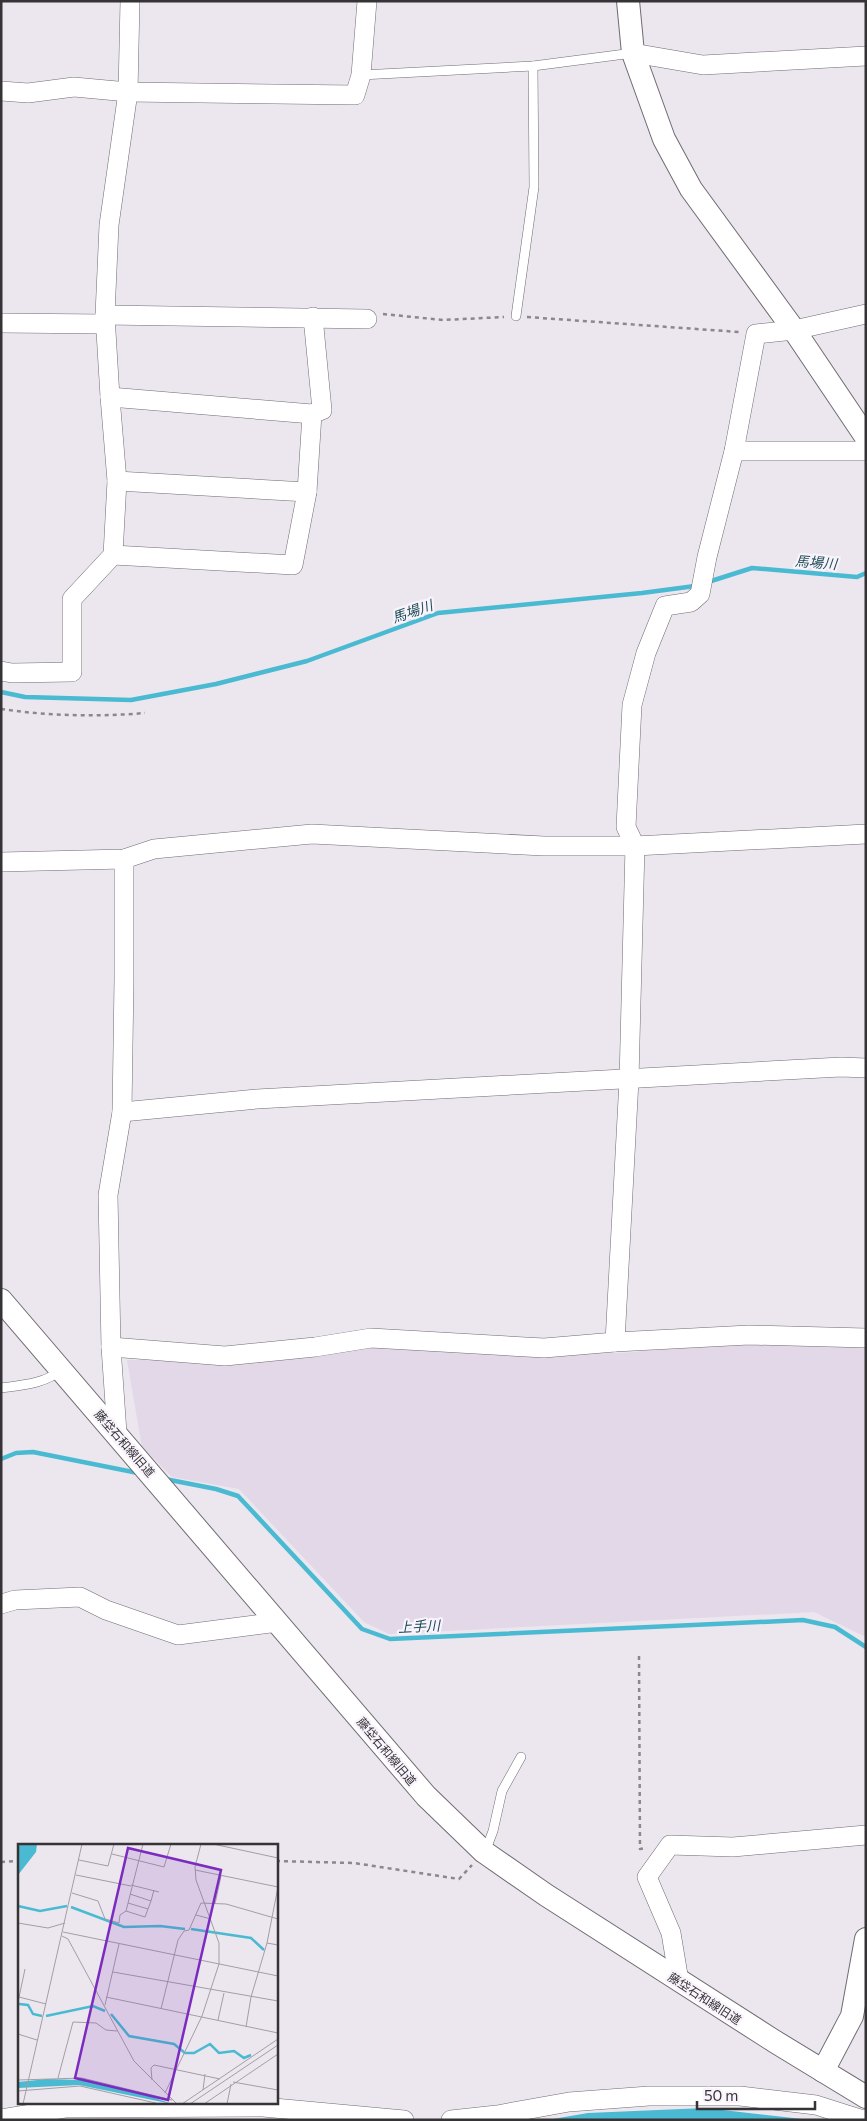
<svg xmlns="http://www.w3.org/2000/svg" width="867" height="2121" font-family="Commissioner,'Noto Sans JP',sans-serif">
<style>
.built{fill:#e2d8e7}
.water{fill:#49bad1}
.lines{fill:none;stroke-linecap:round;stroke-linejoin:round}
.stream{stroke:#49bad1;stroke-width:4.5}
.service-casing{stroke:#706b72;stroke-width:10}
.minor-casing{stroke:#706b72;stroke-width:20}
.tertiary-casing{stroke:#706b72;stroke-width:24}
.path{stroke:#8b878c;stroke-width:2.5;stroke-dasharray:4 4;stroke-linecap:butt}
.service{stroke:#fff;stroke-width:9}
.minor{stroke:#fff;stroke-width:19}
.tertiary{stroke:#fff;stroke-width:22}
.labels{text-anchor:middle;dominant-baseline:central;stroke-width:4.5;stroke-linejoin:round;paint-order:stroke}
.street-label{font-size:12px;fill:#353336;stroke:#f9f3fc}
.water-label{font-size:14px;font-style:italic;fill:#1d4d57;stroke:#f9f3fc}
.inset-river{fill:none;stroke:#49bad1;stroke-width:2.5}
.inset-road{fill:none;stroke:#a39ea4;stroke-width:1}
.view{fill:#7b2cbf;fill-opacity:0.15;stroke:#7b2cbf;stroke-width:2.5}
.inset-edge{fill:none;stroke:#353336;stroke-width:2.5}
</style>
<rect width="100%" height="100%" fill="#ece6ee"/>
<path class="built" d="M754 1341 866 1344V1637L814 1612 389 1634 364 1622 239 1489 172 1477 142 1447 127 1360 234 1361 374 1346 516 1354 622 1353Z"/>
<path class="water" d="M705 2108 811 2120H547L588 2113Z"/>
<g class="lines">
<g class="stream">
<path d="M708 582 752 568 857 577 866 573"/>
<path d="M1 692 25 697 131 700 216 684 307 661 438 613 642 593 695 586"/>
<path d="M1 1459 16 1453 33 1452 138 1473"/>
<path d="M165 1479 216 1489 238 1496 362 1629 390 1639 803 1620 835 1627 866 1647"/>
</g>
<g class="service-casing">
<g id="service">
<path d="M361 75 533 66 633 53"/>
<path d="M516 316 534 187 533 66"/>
<path d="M1 1388C23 1385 44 1384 61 1370"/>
<path d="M485 1852 493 1831 502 1791 521 1757"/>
</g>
</g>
<g class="minor-casing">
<g id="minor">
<path d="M633 53 703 65 866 56"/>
<path d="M1 91 28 93 74 87 128 92 355 95 361 75 367 1"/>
<path d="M105 315 367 319"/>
<path d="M1 323 105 324"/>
<path d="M110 397 312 414 322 410 313 317"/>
<path d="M734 451H866"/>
<path d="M117 481 307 492"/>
<path d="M113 555 293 565 307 492 312 414"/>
<path d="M1 671 12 673 72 672V599L113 555 117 481 110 397 105 315 109 225 128 92 130 1"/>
<path d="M1 862 124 859 154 849 312 834 544 846H635L866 834"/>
<path d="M122 1112 257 1099 841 1067 866 1068"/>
<path d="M615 1342 629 1080 635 846 626 827 632 705 646 653 665 606 691 602 700 594 707 557 734 451 756 334 794 330 866 314"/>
<path d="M111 1347 225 1356 315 1347 371 1338 544 1348 615 1342 749 1335 866 1338"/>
<path d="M117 1433 111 1347 108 1195 122 1112 124 980V859"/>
<path d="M1 1604 15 1600 80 1597 106 1610 178 1635 278 1622"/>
<path d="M679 1981 671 1933 647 1877 670 1845 733 1847 866 1835"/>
<path d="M1 2119 66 2108 263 2107 404 2120"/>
<path d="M451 2120 497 2115 569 2102 649 2096H740L816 2105 860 2119H866"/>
</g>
</g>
<g class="tertiary-casing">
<g id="tertiary">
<path d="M628 1 633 53 664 139 691 189 794 330 866 437"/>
<path d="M1 1300 426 1796 484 1852 546 1895 774 2041 866 2097"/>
<path d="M823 2071 852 2016 866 1939"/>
</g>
</g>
<g class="path">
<path d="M383 314 443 320 504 317"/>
<path d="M527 317 739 332"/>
<path d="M1 709C49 716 97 717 145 713"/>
<path d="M639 1656 640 1849 647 1848"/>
<path d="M276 1861 354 1863 459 1879 472 1865"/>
<path d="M1 1862 19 1861"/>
</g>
<use href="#service" class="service"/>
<use href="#minor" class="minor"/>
<use href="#tertiary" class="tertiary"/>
</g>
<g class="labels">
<g class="street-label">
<text transform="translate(125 1443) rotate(49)">藤垈石和線旧道</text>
<text transform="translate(387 1751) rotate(50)">藤垈石和線旧道</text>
<text transform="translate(705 1998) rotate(33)">藤垈石和線旧道</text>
</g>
<g class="water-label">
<text transform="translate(816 562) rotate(5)">馬場川</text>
<text transform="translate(412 611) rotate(-19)">馬場川</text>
<text transform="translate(419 1626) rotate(-3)">上手川</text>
</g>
</g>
<g transform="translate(18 1844)">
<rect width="260" height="260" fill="#ece6ee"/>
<path d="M0 0H19L18 8 0 31ZM29 235 62 236 120 248 154 260 61 241 0 244V238Z" fill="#49bad1"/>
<path class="inset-river" d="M0 62 22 67 49 62M53 63 106 83 142 82 167 85M173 85 233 94 246 106M1 160 10 161 15 170 24 172M93 170 111 192 156 200 167 209H176L192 200 201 209 216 207 226 214 233 211M28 172 75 162 87 167"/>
<path class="inset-road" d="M195 0 260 14M94 10 146 23 153 0M61 16 90 22 96 0M177 26 260 43M58 31 113 42M113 41 141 48M260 43 249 99 260 101M54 49 80 57 87 75 101 79 102 71 108 67 125 0M112 50 133 57 136 46M110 59 130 65M197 60 203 32M108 67 127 73 133 57M178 71 193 75M0 79 30 84 47 79M45 88 260 132M44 92 50 95 116 217 159 260M95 128 260 157M1 153 28 160M88 153 260 189M0 158 7 125M87 161 101 100M143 165 160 96 166 87 171 86 183 59 208 60 260 75M200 176 206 149M228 183 233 153 249 99M0 190 19 196M40 234 55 178 78 179 88 186 99 187M0 236 64 234 154 256M134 236 133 224 136 221 202 235M215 238 260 246M185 246 187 230M0 247 62 242 142 260M147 249 184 172 201 120V99L178 36 177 23 183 0M5 260 64 0M164 260 260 195M172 260 260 201M186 260 260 210M209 260 213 240"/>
<path class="view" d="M110 4 203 26 150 256 57 234Z"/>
<rect width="260" height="260" class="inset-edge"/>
</g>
<rect width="867" height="2121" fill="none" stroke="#353336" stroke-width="5"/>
<path d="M697 2101v8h118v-8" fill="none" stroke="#353336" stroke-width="2.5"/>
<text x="704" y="2101" font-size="15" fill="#353336" stroke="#f9f3fc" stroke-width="4" paint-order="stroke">50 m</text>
</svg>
